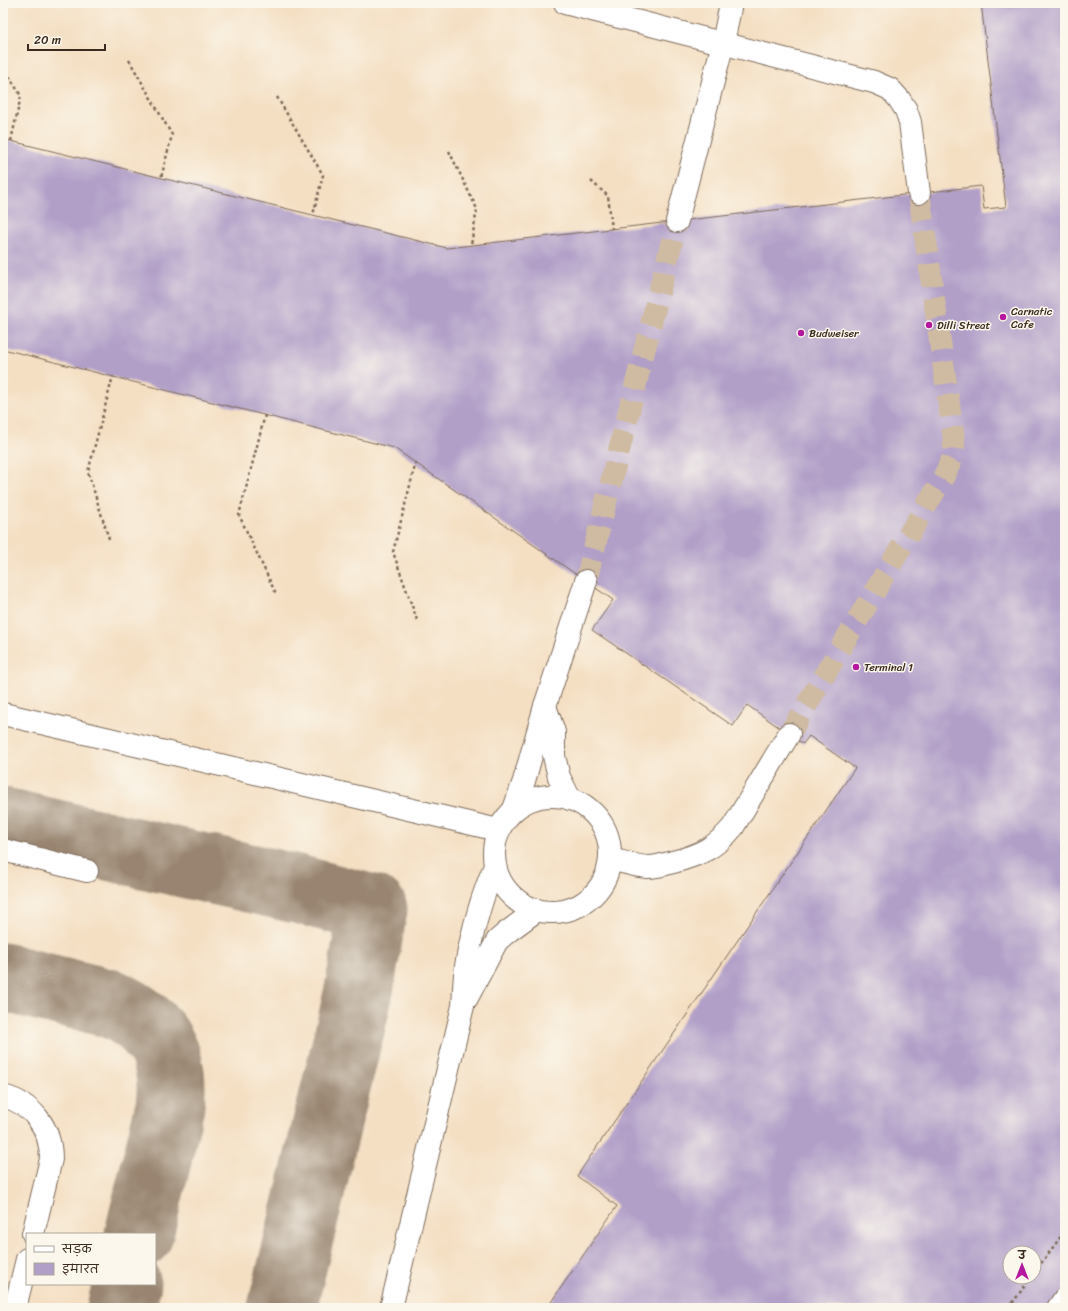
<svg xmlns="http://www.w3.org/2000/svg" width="1068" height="1311" font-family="Sriracha,'Playpen Sans Deva',sans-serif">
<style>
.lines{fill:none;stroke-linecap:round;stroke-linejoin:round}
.taxiway{stroke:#988470;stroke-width:69}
.building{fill:#b19fc8;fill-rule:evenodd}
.minor-tunnel{stroke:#cfbba2;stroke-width:22;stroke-dasharray:22 11;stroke-linecap:butt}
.minor-casing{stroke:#7c6958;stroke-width:24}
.path{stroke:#7c6958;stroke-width:2.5;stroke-dasharray:3 3;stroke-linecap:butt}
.minor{stroke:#fff;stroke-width:22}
.poi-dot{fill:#b5179e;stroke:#fbf7ec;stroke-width:1.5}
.labels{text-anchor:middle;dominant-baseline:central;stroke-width:3;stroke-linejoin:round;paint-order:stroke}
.poi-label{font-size:11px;fill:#3b2a1e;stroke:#fbf7ec;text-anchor:start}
</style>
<rect width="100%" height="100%" fill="#fbf7ec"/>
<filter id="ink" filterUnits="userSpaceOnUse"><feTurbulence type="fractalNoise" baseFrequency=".025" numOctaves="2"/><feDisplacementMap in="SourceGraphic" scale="8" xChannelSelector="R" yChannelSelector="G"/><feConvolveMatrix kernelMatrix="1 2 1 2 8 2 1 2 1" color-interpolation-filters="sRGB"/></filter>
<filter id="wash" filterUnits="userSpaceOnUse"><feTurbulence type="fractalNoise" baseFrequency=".012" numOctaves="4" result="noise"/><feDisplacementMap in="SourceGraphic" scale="16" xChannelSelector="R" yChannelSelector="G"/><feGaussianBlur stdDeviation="0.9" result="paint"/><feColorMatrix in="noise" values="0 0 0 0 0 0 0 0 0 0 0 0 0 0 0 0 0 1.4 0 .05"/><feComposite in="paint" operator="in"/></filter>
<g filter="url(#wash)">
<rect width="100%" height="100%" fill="#f4dfc3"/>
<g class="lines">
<g class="taxiway">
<path d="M3 822 297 889 373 909 359 990 352 1021 282 1308"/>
<path d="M3 977 112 1004C158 1024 176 1057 170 1106L139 1234"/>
<path d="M121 1308 127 1284"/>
</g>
</g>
<g id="blocks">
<path class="building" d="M981 3H1065V1308H547L617 1206 577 1176 855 768 809 736 803 744 747 705 733 726 592 630 613 600 394 448 3 349V139L447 248 981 186 984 209 1006 207ZM1010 1253H1034V1277H1010Z"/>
</g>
</g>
<g filter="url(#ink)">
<use href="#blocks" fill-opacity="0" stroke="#7c6958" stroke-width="1"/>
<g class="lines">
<g class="minor-tunnel">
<path d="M586 581 677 221"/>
<path d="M789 734 944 476 954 455V440L919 193"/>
</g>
<g class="minor-casing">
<g id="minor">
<path d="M565 3 874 82 890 89 899 99 906 110 910 122 919 193"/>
<path d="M677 221 723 43 731 3"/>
<path d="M545 706 554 732V756L559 777 570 799"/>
<path d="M3 714 498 830"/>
<circle cx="552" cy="854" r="58"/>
<path d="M514 809 524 781 545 706 586 581"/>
<path d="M3 850 87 871"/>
<path d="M610 859C620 861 639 867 649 867 657 867 665 864 673 862 700 855 715 848 733 827L789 734"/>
<path d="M467 998 497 941 506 933 537 910"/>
<path d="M3 1096C33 1104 51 1128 51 1159L33 1234"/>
<path d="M15 1308 27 1259"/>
<path d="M391 1308 463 1006C464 993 464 979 466 966 472 932 481 898 495 866"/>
<path d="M1058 1308 1065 1298"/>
</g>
</g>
<g class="path">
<path d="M129 60 172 135 161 178"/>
<path d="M3 66 21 96 11 141"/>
<path d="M277 97 323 175 313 215"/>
<path d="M449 151 477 209 471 245"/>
<path d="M591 181 608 196 612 229"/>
<path d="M265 415 239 515 276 594"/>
<path d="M416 462 393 552 417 620"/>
<path d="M109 539 88 472 113 376"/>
<path d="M1034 1273 1065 1231"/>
<path d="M1009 1308 1031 1277"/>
</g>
<use href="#minor" class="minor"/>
</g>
</g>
<g class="poi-dot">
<circle cx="1003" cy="317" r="4"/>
<circle cx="929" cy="325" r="4"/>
<circle cx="801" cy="333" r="4"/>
<circle cx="856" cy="667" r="4"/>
</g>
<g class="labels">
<g class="poi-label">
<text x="1011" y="311">Carnatic<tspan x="1011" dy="13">Cafe</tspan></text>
<text x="937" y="325">Dilli Streat</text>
<text x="809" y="333">Budweiser</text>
<text x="864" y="667">Terminal 1</text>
</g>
</g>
<rect width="1068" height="1311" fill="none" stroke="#fbf7ec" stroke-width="16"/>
<rect x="26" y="1233" width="130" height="52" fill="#fbf7ec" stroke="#aea59a"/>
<rect x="34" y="1246" width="20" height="6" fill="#ffffff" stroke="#aea59a"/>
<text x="62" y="1253" font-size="12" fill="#3b2a1e">सड़क</text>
<rect x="34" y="1263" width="20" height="12" fill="#b19fc8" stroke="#aea59a"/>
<text x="62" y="1273" font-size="12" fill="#3b2a1e">इमारत</text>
<g transform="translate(1022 1265)"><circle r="19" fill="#fbf7ec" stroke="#aea59a"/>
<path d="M0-3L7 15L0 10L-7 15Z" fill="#b5179e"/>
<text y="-6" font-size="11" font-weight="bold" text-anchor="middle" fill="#3b2a1e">उ</text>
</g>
<path d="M28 44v6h77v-6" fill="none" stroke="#3b2a1e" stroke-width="2"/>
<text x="34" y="44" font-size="12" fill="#3b2a1e" stroke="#fbf7ec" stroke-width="3" paint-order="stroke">20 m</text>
</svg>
